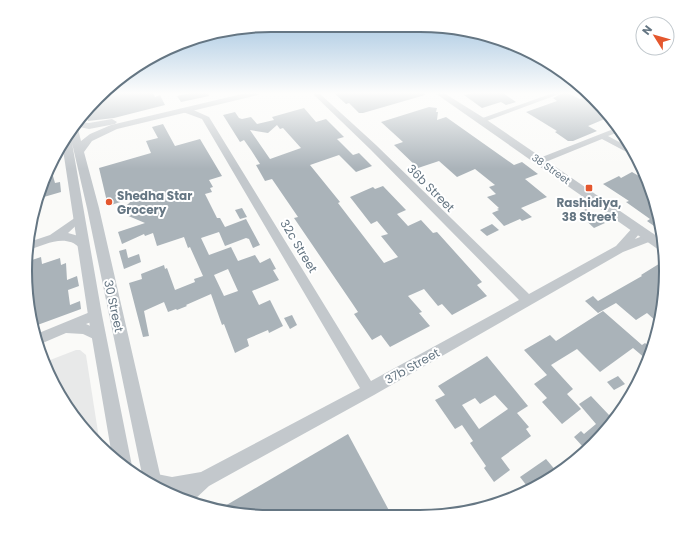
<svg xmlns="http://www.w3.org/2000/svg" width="691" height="542" font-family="Poppins,sans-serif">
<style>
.built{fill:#e8e9e9}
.building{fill:#aab3b9;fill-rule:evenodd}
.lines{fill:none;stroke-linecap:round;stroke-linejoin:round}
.minor{fill:#c3c8cc;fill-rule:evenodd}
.tertiary{fill:#c3c8cc;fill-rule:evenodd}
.poi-dot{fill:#e4572e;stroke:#fff;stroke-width:1.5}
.labels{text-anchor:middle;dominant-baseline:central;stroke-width:4;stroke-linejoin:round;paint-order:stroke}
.far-street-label{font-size:10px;fill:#657683;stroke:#fff}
.street-label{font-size:12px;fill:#657683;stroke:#fff}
.poi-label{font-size:12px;font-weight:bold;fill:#657683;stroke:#fff;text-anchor:start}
.rim{fill:none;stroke:#657683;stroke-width:2}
</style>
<rect width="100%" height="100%" fill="#fafaf8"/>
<path class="built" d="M76 350H80L86 355 100 445 86 433 58 394 45 362Z"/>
<g class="building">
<path d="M115 93H153L155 97 160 95 165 105 114 118 88 121 86 112 97 97Z"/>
<path d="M190 93H208L209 96 181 102 177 96Z"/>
<path d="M334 93H424L425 95 363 113H359L349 103 346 104Z"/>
<path d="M472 93H503L516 102 506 105 501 102 482 108 464 95Z"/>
<path d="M563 93H568L580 99 588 96 607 118 588 126 597 131 573 141H568L555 132 557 131 526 112 557 101 553 98Z"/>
<path d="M429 107 437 108 436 112H438L437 120 446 117 514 165 522 162 538 174 525 179 547 197 521 208 532 217 522 221 520 219 504 226 492 213 499 210 497 209 499 208 487 197 496 194 489 187 495 185 475 169 457 177 439 161 418 168 394 145 403 142 381 122Z"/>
<path d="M304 108 316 122 326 119 344 137 337 139 353 155 359 153 372 166 356 172 339 155 310 165 340 202 338 203 384 263 398 257 381 236 388 234 377 221 371 224 350 197 373 187 375 189 383 186 406 210 397 214 408 226 421 220 433 233 437 232 482 282 477 285 487 296 452 315 442 304 438 306 424 289 408 296 422 312 419 313 430 326 390 347 381 335 372 340 354 314 358 312 352 303 294 218 298 217 272 179 265 181 256 165 260 164 251 150 244 140 240 142 223 115 235 112 239 118 242 119 251 117 257 124 274 120 272 117ZM277 125 280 129 283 128 301 148 270 159 250 130 268 133Z"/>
<path d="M163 124 175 146 200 139 222 176 209 180 213 187 210 188 212 192 205 194 217 218H220L225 227 246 219 260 245 253 248 249 239 246 238 225 246 219 232 201 238 209 255 231 247 238 261 255 255 260 263 270 258 276 269 273 270 279 280 252 291 259 305 270 300 283 326 269 333 268 330 247 339 249 346 235 353 224 324 222 325 211 294 186 305 187 306 177 310 176 309 168 312 164 302 144 311 149 336 143 337 129 283 142 279 141 274 164 265 165 269 167 268 175 290 195 282 194 279 203 276 190 247 188 248 184 237 157 246 153 233 145 236 144 234 122 244 118 232 145 223 119 212 136 197 108 206 99 168 151 153 146 141 158 138 152 127ZM228 269 238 291 224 296 214 275Z"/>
<path d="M632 172 644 179 661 231 647 221 650 219 626 202 629 201 603 184 619 176 621 178Z"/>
<path d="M53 176 55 183 60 182 61 192 37 199 45 178Z"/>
<path d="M242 208 247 217 240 219 235 210Z"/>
<path d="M586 209 597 218 605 223 594 228 578 213Z"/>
<path d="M492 224 499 230 487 236 480 230Z"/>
<path d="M126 249 128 258 139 254 141 262 124 269 119 251Z"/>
<path d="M41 257 42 264 60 258 61 265 66 263 67 280 77 276 79 286 68 290 70 305 80 301 81 309 32 327 31 298H29L25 268 26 262Z"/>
<path d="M662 262 658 323 647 313 636 320 616 303 598 313 585 301 593 296 598 301 642 276 641 275Z"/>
<path d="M603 311 642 345 645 343 651 348 646 359 633 348 600 372 577 349 551 365 573 389 567 394 581 409 562 424 542 402 547 398 534 384 547 375 524 350 550 335 556 341Z"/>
<path d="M292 315 297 325 290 329 284 318Z"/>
<path d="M487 356 528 406 517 413 529 427 526 429 531 436 501 458 510 470 494 482 484 468 486 466 470 443 473 441 462 425 455 429 435 400 445 395 438 386ZM495 395 508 409 479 429 462 405 475 398 480 404Z"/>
<path d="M618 376 625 384 614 390 607 382Z"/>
<path d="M591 396 609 415 624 403 615 421 584 448 574 437 581 431 584 434 596 424 579 404Z"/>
<path d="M348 434 392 516 223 512 218 510Z"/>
<path d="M546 459 557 472 543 484 530 490 520 477Z"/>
</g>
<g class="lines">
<g class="minor">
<path d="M312 93H319L376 145 529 294 616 246 634 226H642L643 229 635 239 650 233 654 234 655 237 654 240 623 252 374 395 209 486 194 500 179 494 180 492H175L145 480 146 475 152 473 172 477 201 472 360 388 202 119 183 112V108H189L209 117 371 381 519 300 370 149Z"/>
<path d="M553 93H562L484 122H478L477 120Z"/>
<path d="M616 128 619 132 608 136 634 150 636 157 602 139 543 163 540 164 536 161 537 159Z"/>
<path d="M79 215 84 218 68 233 82 237 89 245 88 248H80C65 233 45 245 28 250L29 242 50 235Z"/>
<path d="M95 310 99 311 101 315 99 319 86 324 104 332 106 336 104 340 100 342 83 334 66 333 38 345 34 335Z"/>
</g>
<g class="tertiary">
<path d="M246 93H259L258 95 117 129 92 141 84 152 99 208 162 483 161 486 143 479 87 208 72 143 102 315 132 466 130 472 112 456 88 315 62 143 68 135 70 136 69 133 74 127 78 129 81 141 90 134 111 125Z"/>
<path d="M435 93H444L484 118 664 241 663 252 659 250Z"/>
<path d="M112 119 117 122 115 124 89 129 75 126 78 122 89 123Z"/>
</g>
</g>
<linearGradient id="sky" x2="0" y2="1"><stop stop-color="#96bcdc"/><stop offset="0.55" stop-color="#fdfdfc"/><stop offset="1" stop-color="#fdfdfc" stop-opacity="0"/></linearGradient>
<rect width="691" height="169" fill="url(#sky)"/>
<g class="poi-dot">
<rect x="585" y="184" width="8" height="8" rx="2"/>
<circle cx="109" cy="202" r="4"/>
</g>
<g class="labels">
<g class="far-street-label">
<text transform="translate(551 169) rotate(35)">38 Street</text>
</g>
<g class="street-label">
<text transform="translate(431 188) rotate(45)">36b Street</text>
<text transform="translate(299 246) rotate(59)">32c Street</text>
<text transform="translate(114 306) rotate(78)">30 Street</text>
<text transform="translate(412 366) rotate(-29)">37b Street</text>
</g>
<g class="poi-label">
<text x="117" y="195">Shedha Star<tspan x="117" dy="14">Grocery</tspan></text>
<text x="589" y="202" text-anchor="middle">Rashidiya,<tspan x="589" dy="14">38 Street</tspan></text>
</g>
</g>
<path d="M0 0H691V542H0ZM271 32H420A239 239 0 0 1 659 271V271A239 239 0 0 1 420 510H271A239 239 0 0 1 32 271V271A239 239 0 0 1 271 32Z" fill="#fff" fill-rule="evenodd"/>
<path class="rim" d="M271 32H420A239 239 0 0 1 659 271V271A239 239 0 0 1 420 510H271A239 239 0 0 1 32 271V271A239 239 0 0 1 271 32Z"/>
<g transform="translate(655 36) rotate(307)"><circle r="19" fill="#ffffff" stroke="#c1c8cd"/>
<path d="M0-3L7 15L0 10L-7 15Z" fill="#e4572e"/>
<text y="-6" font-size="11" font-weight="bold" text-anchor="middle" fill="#657683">N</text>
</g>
</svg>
